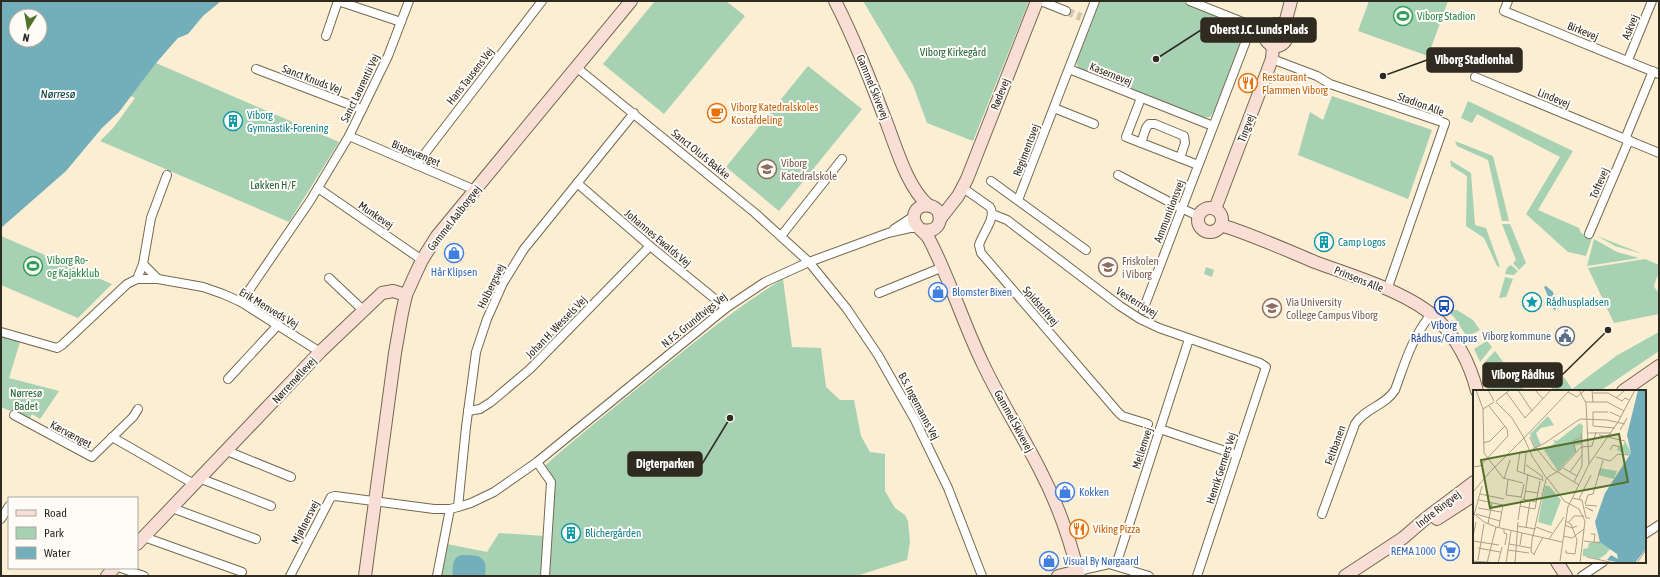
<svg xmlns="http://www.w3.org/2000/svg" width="1660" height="577" font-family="'Asap Condensed',sans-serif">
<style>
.green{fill:#a7d1b3}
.water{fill:#73afba;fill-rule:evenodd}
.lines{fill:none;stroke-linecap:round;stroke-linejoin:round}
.street-tunnel{stroke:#d2c7af;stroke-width:8;stroke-dasharray:8 4;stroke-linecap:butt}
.street-casing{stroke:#746950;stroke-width:10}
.secondary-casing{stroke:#746950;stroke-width:14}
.street{stroke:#fff;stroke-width:8}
.secondary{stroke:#f9ded6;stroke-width:12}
.labels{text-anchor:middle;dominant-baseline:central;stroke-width:4;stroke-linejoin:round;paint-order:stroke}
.leisure-label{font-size:11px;fill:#27864d;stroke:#fffcf7;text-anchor:start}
.street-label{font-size:11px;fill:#302b21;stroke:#fffcf7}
.park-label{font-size:11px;fill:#25673f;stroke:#fffcf7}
.food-label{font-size:11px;fill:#c56008;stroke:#fffcf7;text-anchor:start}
.culture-label{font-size:11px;fill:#0d838f;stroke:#fffcf7;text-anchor:start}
.education-label{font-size:11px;fill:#785e54;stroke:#fffcf7;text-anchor:start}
.shop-label{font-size:11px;fill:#366cbe;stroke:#fffcf7;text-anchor:start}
.transit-label{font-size:11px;fill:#164399;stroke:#fffcf7}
.service-label{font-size:11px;fill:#4e5e75;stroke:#fffcf7;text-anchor:end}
.water-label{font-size:12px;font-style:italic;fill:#013c45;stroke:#fffcf7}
.inset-road{fill:none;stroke:#aaa08b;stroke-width:1}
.view{fill:#527229;fill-opacity:0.15;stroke:#527229;stroke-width:2}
.inset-edge{fill:none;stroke:#302b21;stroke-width:2}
.leader{fill:none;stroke:#302b21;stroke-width:1.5}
.callout-dot{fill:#302b21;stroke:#fffcf7;stroke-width:1.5}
.callout{fill:#302b21;stroke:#302b21;stroke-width:1.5}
.callout-label{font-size:12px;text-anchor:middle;font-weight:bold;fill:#fff}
</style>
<rect width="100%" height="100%" fill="#fbeed2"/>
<g class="green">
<path d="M655 1H726L745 16 664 114 603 64Z"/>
<path d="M863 1H1029L973 141 927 123 913 85Z"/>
<path d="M1100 1H1181L1242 26 1245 33 1214 111 1210 117 1203 118 1081 70C1076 66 1076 63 1078 57Z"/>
<path d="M1369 1H1448L1428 56 1358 31Z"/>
<path d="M156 63 339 142 289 222 100 141 114 127 135 98 131 96Z"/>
<path d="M808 66 862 109 779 211 726 167Z"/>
<path d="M1332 96 1432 130 1408 199 1298 155 1310 112 1323 120Z"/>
<path d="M1468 101 1573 151 1538 210 1579 228 1581 233 1592 238 1586 256 1568 252 1526 214 1560 157 1477 114 1472 123 1461 118Z"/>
<path d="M1455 141 1493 156 1509 221H1502L1488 160 1457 146Z"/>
<path d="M1450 160 1471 173 1475 225 1486 228 1500 267 1497 266 1484 238 1466 226 1467 176 1451 166Z"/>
<path d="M1502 224H1510L1526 263 1519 270 1513 263 1516 260Z"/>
<path d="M1 236 112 284 78 318 1 285Z"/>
<path d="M1597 236 1643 254 1615 246Z"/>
<path d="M1594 239 1617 252 1639 258 1587 266Z"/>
<path d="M1645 259 1659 265C1659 276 1656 277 1654 287L1659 293V314L1614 323 1588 268Z"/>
<path d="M1511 265 1518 271 1514 275 1505 274 1507 268Z"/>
<path d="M1206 267 1214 270 1212 277 1204 274Z"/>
<path d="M1505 277 1513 279 1506 297 1499 298Z"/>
<path d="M783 279 792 347 821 348 826 387 840 400H854L861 436 870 452 885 454V491L895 508 905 515 908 521 910 542 907 560 856 576H440L447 544 487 552 499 533 544 536 549 484 539 471C573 440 609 412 644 383 690 346 733 309 783 279Z"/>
<path d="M1457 310 1473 320 1480 330 1467 337 1454 317 1448 311Z"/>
<path d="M1659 332V351L1600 391H1549L1564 377 1572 389 1616 356Z"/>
<path d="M1 336 20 342 9 378 59 391 40 419 32 414 29 419 1 407Z"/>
<path d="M1487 341 1492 347 1480 362 1474 349Z"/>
<path d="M1495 351 1525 391H1488L1482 365Z"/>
</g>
<g class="water">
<path d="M1 1H221L203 16 188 34 178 38 170 47 157 62 119 112 102 128 66 171 1 228ZM16 16H40V40H16Z"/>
<path d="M1546 286 1553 292 1556 309 1554 310 1544 287Z"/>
<path d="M462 555C479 555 488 556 485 576H453C452 567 452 557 462 555Z"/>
</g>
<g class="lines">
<path class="street-tunnel" d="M1066 11 1081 17"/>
<g class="street-casing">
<g id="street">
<path d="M1041 1 1066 11"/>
<path d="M1190 1 1265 31"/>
<path d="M1508 1 1504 11 1659 74"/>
<path d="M326 36 338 1 401 22"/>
<path d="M1272 59 1317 76 1330 84 1445 123 1387 290"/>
<path d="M1628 60 1652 1"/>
<path d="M576 67 755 213 809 262 847 309 878 355 915 420 948 488 982 576"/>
<path d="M256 69 361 109"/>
<path d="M1069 69 1213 126"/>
<path d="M1475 77 1659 153"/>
<path d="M1141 98 1126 137 1198 165"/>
<path d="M1054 108 1094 124"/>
<path d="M349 136 475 190"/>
<path d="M1625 139 1653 71"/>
<path d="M1141 143 1146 128 1149 124H1155L1184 136 1185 143 1180 158"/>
<path d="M416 165 542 1"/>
<path d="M1118 175 1181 208 1198 216"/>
<path d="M991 181 1086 250"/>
<path d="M577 183 650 246 726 308"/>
<path d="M318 188 422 260"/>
<path d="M963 188 990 207C997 217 982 234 979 245L981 253 1117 411 1122 416 1148 424"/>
<path d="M1018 200 1095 1"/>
<path d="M992 214 1007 220 1120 306 1140 319 1159 328 1260 363 1266 367 1197 576"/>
<path d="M894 229 914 216"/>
<path d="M1589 234 1629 140"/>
<path d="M781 236 842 159"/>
<path d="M143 264 158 279"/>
<path d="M329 278 364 311"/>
<path d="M137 279 143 264 151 218 167 175"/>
<path d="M879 293 943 267"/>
<path d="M241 302 310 201 349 136 388 56 409 1"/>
<path d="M1143 310 1252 25"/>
<path d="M1 332 57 348 62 345 127 284 137 279H158L203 287 223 294 241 302 320 352"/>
<path d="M228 379 278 325"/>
<path d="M468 411 480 409 491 402 530 369 650 246"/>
<path d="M14 415 92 457 133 417 138 409"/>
<path d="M1160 429 1237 455"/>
<path d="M112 437 194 484"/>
<path d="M227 451 291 477"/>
<path d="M537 462 551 482 545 576"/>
<path d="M199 478 271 506"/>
<path d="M458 507 466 427 476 352 487 319 503 283 524 249 634 113"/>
<path d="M172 508 256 539"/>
<path d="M1322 514 1355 424C1365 408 1385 406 1395 390 1406 360 1411 340 1431 314"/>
<path d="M1 519 9 506"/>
<path d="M1645 534 1659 525"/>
<path d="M144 537 242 572"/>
<path d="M1116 565 1189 339"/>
<path d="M121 568 144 576"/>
<path d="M1078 571 1109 564 1149 576"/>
<path d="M290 576 331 497 335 496 434 509H450L458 507 471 503 494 492 537 462 726 308 765 282 809 262 888 233 910 228H919"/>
<path d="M437 576 450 509"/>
<path d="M1582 576 1603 562"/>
</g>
</g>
<g class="secondary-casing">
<g id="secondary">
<path d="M835 1C854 38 869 77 884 116 895 143 906 186 928 205"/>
<circle cx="1276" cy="35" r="11"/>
<path d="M1284 27 1291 1"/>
<circle cx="1210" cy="220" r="12"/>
<path d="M1215 209 1272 59 1273 46"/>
<path d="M940 219 958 196 967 179 1037 1"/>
<path d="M1221 225C1253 235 1284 249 1315 262 1352 276 1409 292 1438 320 1458 340 1470 364 1477 391"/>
<path d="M923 230C936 233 943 223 938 211 930 201 912 205 914 220 916 228 925 232 929 239 950 279 963 323 983 364 1000 400 1021 433 1039 468 1057 502 1070 539 1079 576"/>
<path d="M1623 391 1659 366"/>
<path d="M1437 519 1474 495"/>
<path d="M137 544 320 352 382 293 393 291 406 295"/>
<path d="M1557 562 1566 576"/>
<path d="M107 576 114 568"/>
<path d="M365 576 395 353 402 313 406 295 415 275 422 260 437 236 631 1"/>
<path d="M1058 576 1078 571"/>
<path d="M1345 576 1403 538 1425 519 1474 482"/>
</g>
</g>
<use href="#street" class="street"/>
<use href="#secondary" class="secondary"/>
</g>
<defs>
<g id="stadium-ring" transform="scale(1)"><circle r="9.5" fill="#fffcf7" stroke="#2e9e5b" stroke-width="1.5"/><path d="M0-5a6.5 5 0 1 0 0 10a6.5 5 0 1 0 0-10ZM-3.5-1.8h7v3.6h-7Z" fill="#2e9e5b"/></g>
<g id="restaurant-ring" transform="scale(1)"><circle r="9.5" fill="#fffcf7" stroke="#e8710a" stroke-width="1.5"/><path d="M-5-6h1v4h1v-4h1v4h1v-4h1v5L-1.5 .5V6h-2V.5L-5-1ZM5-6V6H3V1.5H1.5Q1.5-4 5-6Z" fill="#e8710a"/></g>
<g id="cafe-ring" transform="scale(1)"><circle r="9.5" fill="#fffcf7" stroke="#e8710a" stroke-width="1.5"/><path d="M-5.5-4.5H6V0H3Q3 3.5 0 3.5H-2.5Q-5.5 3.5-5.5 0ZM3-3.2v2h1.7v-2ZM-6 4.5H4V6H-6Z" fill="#e8710a"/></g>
<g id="building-ring" transform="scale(1)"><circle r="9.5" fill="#fffcf7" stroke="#0f9aa8" stroke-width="1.5"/><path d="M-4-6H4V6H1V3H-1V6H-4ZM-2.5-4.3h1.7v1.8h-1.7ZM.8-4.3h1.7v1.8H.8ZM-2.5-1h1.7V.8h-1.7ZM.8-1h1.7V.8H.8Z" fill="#0f9aa8"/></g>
<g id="school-ring" transform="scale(1)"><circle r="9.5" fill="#fffcf7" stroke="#8d6e63" stroke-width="1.5"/><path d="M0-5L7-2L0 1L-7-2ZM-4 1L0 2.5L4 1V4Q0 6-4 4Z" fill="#8d6e63"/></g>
<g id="shop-ring" transform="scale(1)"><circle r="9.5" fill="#fffcf7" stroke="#3f7fe0" stroke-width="1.5"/><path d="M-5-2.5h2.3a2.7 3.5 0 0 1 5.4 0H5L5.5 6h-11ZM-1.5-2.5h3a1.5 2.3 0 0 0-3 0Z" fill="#3f7fe0"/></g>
<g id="sight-ring" transform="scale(1)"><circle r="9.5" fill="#fffcf7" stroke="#0f9aa8" stroke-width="1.5"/><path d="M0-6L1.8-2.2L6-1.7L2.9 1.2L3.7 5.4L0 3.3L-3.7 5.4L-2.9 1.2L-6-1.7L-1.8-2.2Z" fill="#0f9aa8"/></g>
<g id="bus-ring" transform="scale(1)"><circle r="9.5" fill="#fffcf7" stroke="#1a4fb4" stroke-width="1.5"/><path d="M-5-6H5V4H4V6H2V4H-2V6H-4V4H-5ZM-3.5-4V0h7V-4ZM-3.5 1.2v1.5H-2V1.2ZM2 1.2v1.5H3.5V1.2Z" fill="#1a4fb4"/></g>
<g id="university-ring" transform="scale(1)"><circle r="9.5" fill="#fffcf7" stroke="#8d6e63" stroke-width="1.5"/><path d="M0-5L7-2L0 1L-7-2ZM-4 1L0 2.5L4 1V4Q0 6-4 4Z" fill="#8d6e63"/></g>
<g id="civic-ring" transform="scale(1)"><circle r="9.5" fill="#fffcf7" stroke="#5c6f8a" stroke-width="1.5"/><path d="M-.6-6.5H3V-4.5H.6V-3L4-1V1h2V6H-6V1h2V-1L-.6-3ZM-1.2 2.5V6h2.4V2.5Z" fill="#5c6f8a"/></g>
<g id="supermarket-ring" transform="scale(1)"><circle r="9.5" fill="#fffcf7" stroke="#3f7fe0" stroke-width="1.5"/><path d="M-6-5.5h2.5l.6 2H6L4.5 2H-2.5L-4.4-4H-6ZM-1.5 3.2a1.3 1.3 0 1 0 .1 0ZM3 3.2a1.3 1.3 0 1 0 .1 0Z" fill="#3f7fe0"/></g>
</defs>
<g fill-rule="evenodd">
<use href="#stadium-ring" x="1403" y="16"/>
<use href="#restaurant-ring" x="1248" y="83"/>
<use href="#cafe-ring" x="717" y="113"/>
<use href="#building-ring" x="233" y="121"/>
<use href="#school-ring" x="767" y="169"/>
<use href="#building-ring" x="1324" y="242"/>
<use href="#shop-ring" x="454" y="253"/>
<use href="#stadium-ring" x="33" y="266"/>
<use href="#school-ring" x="1108" y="267"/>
<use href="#shop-ring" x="938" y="292"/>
<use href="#sight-ring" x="1532" y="302"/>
<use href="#bus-ring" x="1444" y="306"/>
<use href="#university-ring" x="1272" y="308"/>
<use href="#civic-ring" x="1565" y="336"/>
<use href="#shop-ring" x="1065" y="492"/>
<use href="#restaurant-ring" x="1079" y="529"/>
<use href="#building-ring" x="571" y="533"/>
<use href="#supermarket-ring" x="1450" y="551"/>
<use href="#shop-ring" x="1049" y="561"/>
</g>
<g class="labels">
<g class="leisure-label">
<text x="1417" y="16">Viborg Stadion</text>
<text x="47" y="260">Viborg Ro-<tspan x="47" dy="13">og Kajakklub</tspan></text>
</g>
<g class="street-label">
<text transform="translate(1630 27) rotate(-68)">Askvej</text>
<text transform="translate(1583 31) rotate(22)">Birkevej</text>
<text transform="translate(1111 74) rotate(22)">Kasernevej</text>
<text transform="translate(470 76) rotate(-52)">Hans Tausens Vej</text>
<text transform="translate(312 79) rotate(21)">Sanct Knuds Vej</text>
<text transform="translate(873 87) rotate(68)">Gammel Skivevej</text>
<text transform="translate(360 88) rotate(-64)">Sanct Laurentii Vej</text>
<text transform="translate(1000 94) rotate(-68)">Rødevej</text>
<text transform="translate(1554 98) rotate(22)">Lindevej</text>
<text transform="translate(1421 104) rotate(20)">Stadion Alle</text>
<text transform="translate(1246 128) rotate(-69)">Tingvej</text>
<text transform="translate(1026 150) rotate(-69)">Regimentsvej</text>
<text transform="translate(416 153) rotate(23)">Bispevænget</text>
<text transform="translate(701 154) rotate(39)">Sanct Olufs Bakke</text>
<text transform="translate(1599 183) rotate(-67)">Toftevej</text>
<text transform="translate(1169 211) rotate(-69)">Ammunitionsvej</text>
<text transform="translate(376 215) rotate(34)">Munkevej</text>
<text transform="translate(454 218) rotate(-52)">Gammel Aalborgvej</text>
<text transform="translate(658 238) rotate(40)">Johannes Ewalds Vej</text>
<text transform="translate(1359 279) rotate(22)">Prinsens Alle</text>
<text transform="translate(491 286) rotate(-64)">Holbergsvej</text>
<text transform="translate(1137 302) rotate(32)">Vesterrisvej</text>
<text transform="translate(1041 306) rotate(49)">Spidstoftvej</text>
<text transform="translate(269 308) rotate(31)">Erik Menveds Vej</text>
<text transform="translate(694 320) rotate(-39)">N.F.S. Grundtvigs Vej</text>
<text transform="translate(556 327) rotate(-46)">Johan H. Wessels Vej</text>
<text transform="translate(294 380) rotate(-47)">Nørremøllevej</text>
<text transform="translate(919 406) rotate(62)">B.S. Ingemanns Vej</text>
<text transform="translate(1014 421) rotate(61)">Gammel Skivevej</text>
<text transform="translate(71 434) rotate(28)">Kærvænget</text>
<text transform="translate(1335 445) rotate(-70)">Feltbanen</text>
<text transform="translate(1142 448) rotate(-72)">Mellemvej</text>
<text transform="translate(1221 468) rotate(-72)">Henrik Gerners Vej</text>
<text transform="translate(1438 509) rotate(-38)">Indre Ringvej</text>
<text transform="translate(305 522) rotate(-63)">Mjølnersvej</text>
</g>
<g class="park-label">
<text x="953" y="52">Viborg Kirkegård</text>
<text x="273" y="185">Løkken H/F</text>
<text x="26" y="393">Nørresø<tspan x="26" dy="13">Badet</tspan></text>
</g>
<g class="food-label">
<text x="1262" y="77">Restaurant<tspan x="1262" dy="13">Flammen Viborg</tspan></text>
<text x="731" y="107">Viborg Katedralskoles<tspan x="731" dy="13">Kostafdeling</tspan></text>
<text x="1093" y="529">Viking Pizza</text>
</g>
<g class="culture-label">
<text x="247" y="115">Viborg<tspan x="247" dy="13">Gymnastik-Forening</tspan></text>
<text x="1338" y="242">Camp Logos</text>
<text x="1546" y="302">Rådhuspladsen</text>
<text x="585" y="533">Blichergården</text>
</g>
<g class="education-label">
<text x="781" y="163">Viborg<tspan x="781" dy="13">Katedralskole</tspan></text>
<text x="1122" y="261">Friskolen<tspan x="1122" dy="13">i Viborg</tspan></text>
<text x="1286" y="302">Via University<tspan x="1286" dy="13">College Campus Viborg</tspan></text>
</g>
<g class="shop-label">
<text x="454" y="272" text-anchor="middle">Hår Klipsen</text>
<text x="952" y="292">Blomster Bixen</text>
<text x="1079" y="492">Kokken</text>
<text x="1436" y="551" text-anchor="end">REMA 1000</text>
<text x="1063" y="561">Visual By Nørgaard</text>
</g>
<g class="transit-label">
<text x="1444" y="325">Viborg<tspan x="1444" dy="13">Rådhus/Campus</tspan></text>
</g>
<g class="service-label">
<text x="1551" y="336">Viborg kommune</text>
</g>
<g class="water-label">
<text x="58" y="94">Nørresø</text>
</g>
</g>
<g transform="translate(1473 390)">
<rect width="173" height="173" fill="#fbeed2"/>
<path d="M75 26 81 35 68 38 63 43 68 55 62 58 57 44ZM107 33 110 36 109 54 101 56 103 61 85 81 71 60 82 53 80 50 84 51ZM152 51 158 62 157 66 144 60 145 57 149 58ZM127 78 144 81 141 89 125 85ZM72 96H76L88 110 78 136 65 132ZM128 151 137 159 133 164 126 169 110 166V159L115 158 116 153Z" fill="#a7d1b3"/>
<path d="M165 0H173V159L162 173H148L134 170 138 165 145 169 144 164 127 152 122 132 132 103 158 63 154 45Z" fill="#73afba"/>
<path class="inset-road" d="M3 0 10 19M15 0 21 11M45 0 59 21M62 0 70 9M119 0 120 12M33 2 52 28 78 0M95 2 104 7 112 0M120 3H135L149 11 152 8 156 10M143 8 152 0M23 11 37 0M21 12 10 19 11 63 30 88 50 93M23 12 39 28 51 48 97 0M112 12H134L151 21M0 18V66M135 22H120V36L142 38M137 22 148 27M147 40 154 28M108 43 109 56M115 43H138M126 45 152 51M57 47 62 59M10 53 17 51 32 36M63 58 80 79 106 95M137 60 140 55 147 57M103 62 100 51 109 47M123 67 137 71 145 64 155 65M116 74 145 32 162 0M53 75 69 86 70 91M0 77 7 76 35 46 34 39 16 16M90 78 104 86M97 82 109 65M51 83 53 63M14 85 51 48 59 66 74 89 75 87M75 87 87 80 108 57 119 56 123 42M31 89 37 70M75 89 92 112M35 90 33 105 48 107M69 90 44 81 47 62H54L72 53 107 29 134 30 152 34M101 92 109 76V57M52 101 65 103M0 102 16 83M7 104 31 109M48 108 51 94M99 108 109 110 113 128H117M49 109 63 112M106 109 118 85M6 110 30 115 26 137M51 110 55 84M57 111 56 118 62 119 67 91M91 111 106 119 112 131 107 173M112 114 115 105 120 104 130 70M112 115 124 116M47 116 56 118 53 137M95 117 116 74 113 13 106 0M112 117 120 121 116 119M5 118 28 122M0 123 11 132 23 137 89 152M3 124 27 131M1 125 9 96M45 130 48 110M92 131 98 134 104 150 102 164 93 163V160M96 132 101 126H111M15 134 19 113M92 135 99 138 104 136M44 136 63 139M63 137 79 143M31 139V143L34 144 32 155M118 144H122L121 152M0 146 3 132M90 146 99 148 111 139M76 149 91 127M0 151 26 155M111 151 127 153M36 154 58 158M47 155 49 143M5 158 27 162M35 160 56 163M61 164 70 147M62 165 58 162 59 150 73 89M114 167 141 173M5 170 11 134M0 171 26 173M87 171 95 116M14 173 23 137M25 173 29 157M33 173 38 141M42 173 45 132M164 173 173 160"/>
<path class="view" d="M146 44 155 92 17 118 8 70Z"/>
<rect width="173" height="173" class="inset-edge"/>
</g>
<path class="leader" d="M1156 59L1201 30M1383 76L1427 60M1608 330L1562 375M730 418L702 464"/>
<g class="callout-dot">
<circle cx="1156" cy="59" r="4"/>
<circle cx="1383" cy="76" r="4"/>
<circle cx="1608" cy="330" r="4"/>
<circle cx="730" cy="418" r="4"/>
</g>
<g class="callout">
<rect x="1201" y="18" width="115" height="24" rx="4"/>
<rect x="1427" y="48" width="95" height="24" rx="4"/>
<rect x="1483" y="363" width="79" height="24" rx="4"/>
<rect x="628" y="452" width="74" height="24" rx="4"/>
</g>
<g class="callout-label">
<text x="1259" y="34">Oberst J.C. Lunds Plads</text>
<text x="1474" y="64">Viborg Stadionhal</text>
<text x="1523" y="379">Viborg Rådhus</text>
<text x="665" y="468">Digterparken</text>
</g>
<rect width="1660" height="577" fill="none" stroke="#302b21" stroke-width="4"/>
<rect x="8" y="497" width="130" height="72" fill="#fffcf7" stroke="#aca8a1"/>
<rect x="16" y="510" width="20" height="6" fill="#f9ded6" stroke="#aca8a1"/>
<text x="44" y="517" font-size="12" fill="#302b21">Road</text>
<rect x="16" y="527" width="20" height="12" fill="#a7d1b3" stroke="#aca8a1"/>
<text x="44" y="537" font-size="12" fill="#302b21">Park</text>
<rect x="16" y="547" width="20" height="12" fill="#73afba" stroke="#aca8a1"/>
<text x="44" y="557" font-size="12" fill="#302b21">Water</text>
<g transform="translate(28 28) rotate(191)"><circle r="19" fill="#fffcf7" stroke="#aca8a1"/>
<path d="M0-3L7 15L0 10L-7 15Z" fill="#527229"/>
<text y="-6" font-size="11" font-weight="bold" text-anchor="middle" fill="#302b21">N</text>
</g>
</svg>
